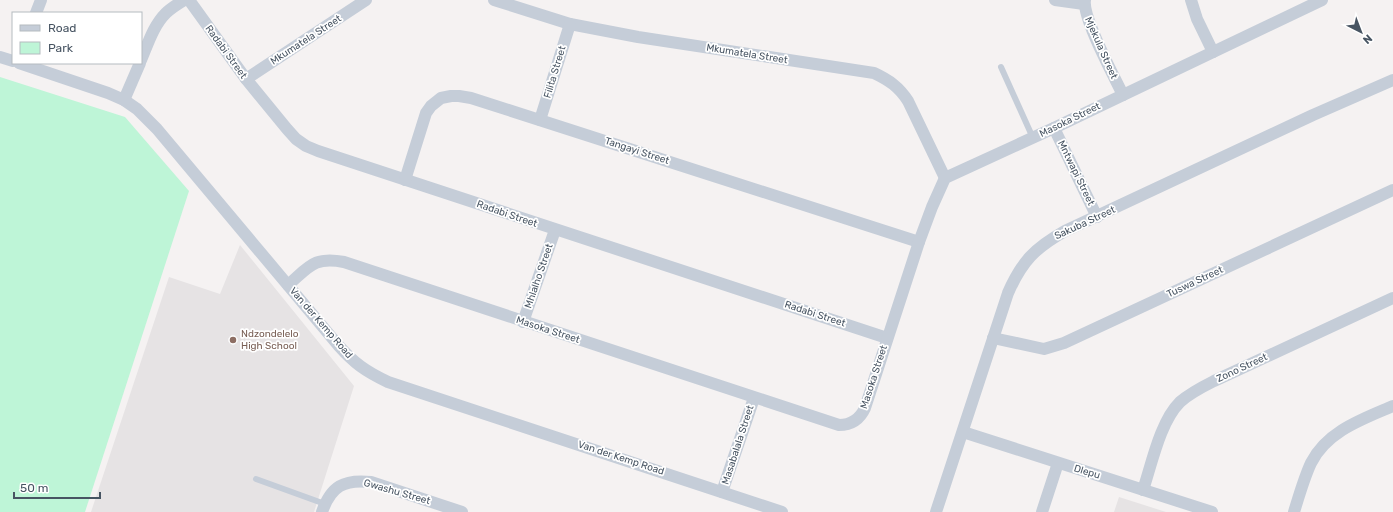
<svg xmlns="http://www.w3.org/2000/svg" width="1393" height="512" font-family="Rubik,sans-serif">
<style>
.education{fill:#e6e3e4}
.green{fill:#bef5d7}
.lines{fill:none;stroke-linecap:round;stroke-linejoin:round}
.service{stroke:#c5cdd8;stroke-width:6}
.minor{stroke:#c5cdd8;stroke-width:12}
.education-dot{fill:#8d6e63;stroke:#fff;stroke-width:1.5}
.labels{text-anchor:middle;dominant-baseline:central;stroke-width:3.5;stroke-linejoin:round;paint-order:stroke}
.street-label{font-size:10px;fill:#475462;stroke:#fff}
.education-label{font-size:10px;fill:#785e54;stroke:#fff;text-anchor:start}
</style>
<rect width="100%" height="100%" fill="#f5f2f2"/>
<g class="education">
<path d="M240 245 354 386 314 512H91L169 277 220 294Z"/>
<path d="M1119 497 1166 512H1114Z"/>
</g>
<path class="green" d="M0 77 125 117 189 191 85 512H0Z"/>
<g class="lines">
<g class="service">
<path d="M1001 67 1033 138"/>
<path d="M256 479 325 504"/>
</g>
<g class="minor">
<path d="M189 0 246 79 287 129 296 139 306 146 318 151 887 338"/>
<path d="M494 0 570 24 638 37 874 73C889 80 899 87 908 101L945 178"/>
<path d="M1055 0 1084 4"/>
<path d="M1085 0C1082 18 1114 76 1123 95"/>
<path d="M1191 0 1197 19 1213 52"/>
<path d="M36 13 41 0"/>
<path d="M0 57 13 61"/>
<path d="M141 60C148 44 153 26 166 13 171 8 178 4 184 0"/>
<path d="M19 63 108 93 124 100 137 109 157 129 338 345C354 363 365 371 388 382L782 512"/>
<path d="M246 79 366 0"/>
<path d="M124 100 140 63"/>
<path d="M540 120 570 24"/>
<path d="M1054 128 1097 217"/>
<path d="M405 180 426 113 431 106 441 98 451 96H459L471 98 919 242"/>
<path d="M288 285C309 267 314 256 344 262L839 425C851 425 860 419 865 408L919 242 932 207 945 178 1054 128 1322 0"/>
<path d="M523 322 555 230"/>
<path d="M993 338 1044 349 1064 343 1393 190"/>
<path d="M963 432 1212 512"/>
<path d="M1143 490C1152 463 1160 422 1180 402 1190 393 1202 387 1214 381L1393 298"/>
<path d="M722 492 754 398"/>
<path d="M322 512C331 486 344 479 371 482L462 512"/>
<path d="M936 512 1008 293C1022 261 1035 248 1065 231L1313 115 1393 80"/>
<path d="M1042 512 1058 463"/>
<path d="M1294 512C1299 496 1304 478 1311 463 1327 431 1363 419 1393 406"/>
</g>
</g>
<circle class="education-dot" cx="233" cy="340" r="4"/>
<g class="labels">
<g class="street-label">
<text transform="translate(306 40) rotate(-33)">Mkumatela Street</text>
<text transform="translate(1101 48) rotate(66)">Mjekula Street</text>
<text transform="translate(226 52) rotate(54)">Radabi Street</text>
<text transform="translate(747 54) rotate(9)">Mkumatela Street</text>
<text transform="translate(555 72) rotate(-73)">Filita Street</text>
<text transform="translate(1070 120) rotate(-26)">Masoka Street</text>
<text transform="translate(637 151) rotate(18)">Tangayi Street</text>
<text transform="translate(1076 173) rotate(64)">Mntwapi Street</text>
<text transform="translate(507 214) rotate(19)">Radabi Street</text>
<text transform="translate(1085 223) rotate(-25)">Sakuba Street</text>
<text transform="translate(539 276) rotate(-71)">Mhlalho Street</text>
<text transform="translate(1195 282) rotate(-25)">Tuswa Street</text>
<text transform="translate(815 314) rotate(18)">Radabi Street</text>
<text transform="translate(321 323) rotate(49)">Van der Kemp Road</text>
<text transform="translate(548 330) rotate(18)">Masoka Street</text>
<text transform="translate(1242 368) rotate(-25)">Zono Street</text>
<text transform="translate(874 377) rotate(-72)">Masoka Street</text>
<text transform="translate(738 445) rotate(-72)">Masabalala Street</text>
<text transform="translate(621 458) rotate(18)">Van der Kemp Road</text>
<text transform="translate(1087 472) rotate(17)">Dlepu</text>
<text transform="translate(397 492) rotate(16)">Gwashu Street</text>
</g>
<g class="education-label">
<text x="241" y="334">Ndzondelelo<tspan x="241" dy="12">High School</tspan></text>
</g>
</g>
<rect x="12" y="12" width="130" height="52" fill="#ffffff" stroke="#b5bbc0"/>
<rect x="20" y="25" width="20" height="6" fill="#c5cdd8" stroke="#b5bbc0"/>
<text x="48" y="32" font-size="12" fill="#475462">Road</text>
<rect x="20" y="42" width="20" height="12" fill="#bef5d7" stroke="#b5bbc0"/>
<text x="48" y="52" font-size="12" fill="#475462">Park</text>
<g transform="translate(1361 32) rotate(138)" stroke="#ffffff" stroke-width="3" paint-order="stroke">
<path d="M0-3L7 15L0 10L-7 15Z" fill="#475462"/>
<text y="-6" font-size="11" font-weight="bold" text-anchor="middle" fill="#475462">N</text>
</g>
<path d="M14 492v6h86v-6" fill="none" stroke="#475462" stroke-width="2"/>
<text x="20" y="492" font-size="12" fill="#475462" stroke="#ffffff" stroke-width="3" paint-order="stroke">50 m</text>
</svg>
